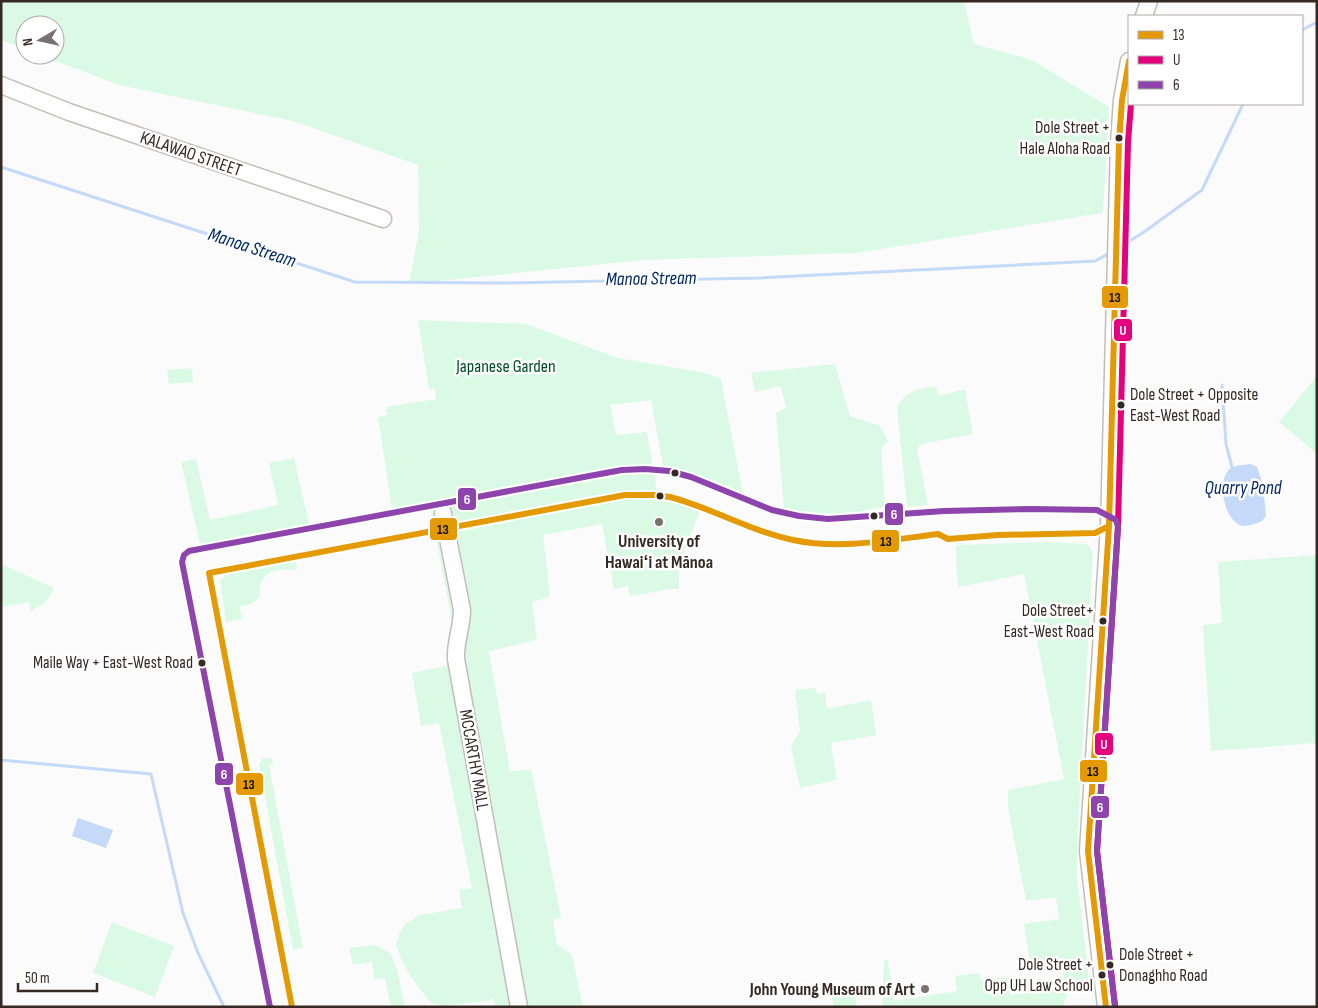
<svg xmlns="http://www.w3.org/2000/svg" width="1318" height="1008" font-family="'Sofia Sans Condensed',sans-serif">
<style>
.green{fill:#dbfae5}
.water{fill:#c5d9f9}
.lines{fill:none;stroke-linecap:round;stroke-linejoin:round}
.stream{stroke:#c5d9f9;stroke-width:3}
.minor-casing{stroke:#c3bdba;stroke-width:19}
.minor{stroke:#fefefe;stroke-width:16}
.bus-1-casing{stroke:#fff;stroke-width:10}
.bus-2-casing{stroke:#fff;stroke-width:10}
.bus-3-casing{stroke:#fff;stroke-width:10}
.bus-1{stroke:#e49a04;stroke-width:6}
.bus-2{stroke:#e5007d;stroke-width:6}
.bus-3{stroke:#8e44ad;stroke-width:6}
.bus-dot{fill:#362923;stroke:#fff;stroke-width:2}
.poi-dot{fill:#7b726f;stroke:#fff;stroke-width:2}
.labels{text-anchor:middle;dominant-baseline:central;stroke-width:5;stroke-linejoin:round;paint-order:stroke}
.bus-label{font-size:17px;fill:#362923;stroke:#fff;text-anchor:end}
.street-label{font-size:18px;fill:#362923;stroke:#fff}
.park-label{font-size:18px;fill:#004f28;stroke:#fff}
.poi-label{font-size:18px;font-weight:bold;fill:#362923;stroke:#fff}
.water-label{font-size:19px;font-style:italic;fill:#002867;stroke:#fff}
.line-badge{stroke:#fff;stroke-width:2}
.badge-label{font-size:14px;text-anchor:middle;font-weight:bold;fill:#fff}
.pale-badge-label{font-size:14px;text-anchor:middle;font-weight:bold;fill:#111}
</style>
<rect width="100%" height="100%" fill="#fbfbfb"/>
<g class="green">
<path d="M1 1H964L974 44 1032 60 1109 107 1103 213 856 253 643 260 409 284 419 230 418 165 293 121 119 85 40 55H55V25H25V49L1 40Z"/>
<path d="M418 320 526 324 618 358 706 373 721 379 743 495 687 476 664 471 651 400 610 405 616 435 647 432 658 497 700 511 679 565V588L630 596 628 586 614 589 602 524 543 535 550 597 532 602 537 640 489 651 510 772 531 769 561 917 553 920 557 944 572 955 583 1007H490L495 1006 493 998 487 1001 442 1006 430 1002 413 980 401 959 396 945 400 931 406 923 420 915 462 908 459 890 472 888 439 723 421 726 412 673 447 666 454 632 429 501 392 509 378 417 387 415 386 407 436 399 435 389H429Z"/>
<path d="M835 364 850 416 880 426 888 441 881 448 885 507 844 514 811 513 784 509 776 413 786 408 781 386 755 392 751 373Z"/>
<path d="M192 368 193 382 169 384 167 370Z"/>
<path d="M1317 376V454L1279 422Z"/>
<path d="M929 387 936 388 939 396 965 389 973 434 926 443 925 444 919 445V448H917L928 505 907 507 897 408C902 395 915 389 929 387Z"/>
<path d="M294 458 309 524 201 548 181 462 196 459 210 520 278 505 269 463Z"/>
<path d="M1049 542 1086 544 1090 547 1093 553 1077 846V878L1089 978C1074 980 1066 993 1063 1007H882L884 961 888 960 894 1001 957 991 955 976 979 973 980 980 1007 977 1010 995 1065 987 1062 965 1031 970 1024 924 1059 919 1056 897 1026 901 1008 808V790L1064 779 1024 574 959 587 957 578 956 545Z"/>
<path d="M1317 555V743L1211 751 1203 625 1222 623 1218 562Z"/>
<path d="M296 560 297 570C285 569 266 569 261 583 259 587 260 593 260 596L253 603 240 607 242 619 226 622 220 580 233 572Z"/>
<path d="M1 564 54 588C50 599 42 606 31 611L29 602 1 607Z"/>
<path d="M816 688 817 694 825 692 827 709 871 700 876 735 831 743 837 780 800 788 791 746 800 731 795 690Z"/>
<path d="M263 758H271L274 764 269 765 303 948 293 950 259 764Z"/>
<path d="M112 922 174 946 155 997 93 973Z"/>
<path d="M375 945 390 953 397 969 405 1007H391L385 978 375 980 372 962 353 965 349 948Z"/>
<path d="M853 984 857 1007H834L830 989Z"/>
</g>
<g class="water">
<path d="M1250 464 1257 467 1263 485 1266 516 1262 521C1257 523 1250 526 1244 526 1224 524 1215 478 1231 468 1235 465 1244 465 1250 464Z"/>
<path d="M78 818 113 830 106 848 72 836Z"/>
</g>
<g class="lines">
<g class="stream">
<path d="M1302 30 1317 22"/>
<path d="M1 167 355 282 503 283 758 278 1095 261 1110 253"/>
<path d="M1122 246 1144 232 1202 190 1243 104"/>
<path d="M1222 385 1226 444 1232 467"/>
<path d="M1 760 151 774 183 913 198 953 224 1007"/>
</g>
<g class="minor-casing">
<g id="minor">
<path d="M1144 16 1149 1"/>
<path d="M1 85 69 112 383 219"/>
<path d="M443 513 462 610C462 627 455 642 456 659L519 1007"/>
<path d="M1106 1007 1088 851 1109 526 1119 142 1122 100 1129 61"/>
</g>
</g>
<use href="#minor" class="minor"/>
<g class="bus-1-casing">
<g id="bus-1">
<path d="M292 1007 209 573 625 495H654L670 497C712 508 750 531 793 540 841 550 890 540 938 534L948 539 998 535 1095 533 1109 526"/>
<path d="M1106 1007 1088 851 1109 526 1119 142 1122 100 1129 61"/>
</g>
</g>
<g class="bus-2-casing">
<path id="bus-2" d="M1115 1006 1097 851 1118 526 1128 142 1131 104"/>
</g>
<g class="bus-3-casing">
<path id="bus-3" d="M270 1007 182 562 184 555 189 551 600 474 622 470 645 469 669 471 691 477 772 510 799 516 828 519 944 511 1032 509 1097 510 1116 520 1118 527 1097 851 1115 1006"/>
</g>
<use href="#bus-1" class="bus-1"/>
<use href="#bus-2" class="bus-2"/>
<use href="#bus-3" class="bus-3"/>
</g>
<g class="bus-dot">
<circle cx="1119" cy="138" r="4.5"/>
<circle cx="1121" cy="405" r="4.5"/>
<circle cx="675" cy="473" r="4.5"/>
<circle cx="660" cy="496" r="4.5"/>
<circle cx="874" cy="516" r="4.5"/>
<circle cx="1103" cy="621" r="4.5"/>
<circle cx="202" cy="663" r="4.5"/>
<circle cx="1110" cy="965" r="4.5"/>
<circle cx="1102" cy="975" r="4.5"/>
</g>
<g class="poi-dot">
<circle cx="659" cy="522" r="5"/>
<circle cx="925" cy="989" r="5"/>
</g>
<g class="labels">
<g class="bus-label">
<text x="1110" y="128">Dole Street +<tspan x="1110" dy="21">Hale Aloha Road</tspan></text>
<text x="1130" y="395" text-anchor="start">Dole Street + Opposite<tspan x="1130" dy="21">East-West Road</tspan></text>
<text x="1094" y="611">Dole Street+<tspan x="1094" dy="21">East-West Road</tspan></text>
<text x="193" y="663">Maile Way + East-West Road</text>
<text x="1119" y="955" text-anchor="start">Dole Street +<tspan x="1119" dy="21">Donaghho Road</tspan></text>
<text x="1093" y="965">Dole Street +<tspan x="1093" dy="21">Opp UH Law School</tspan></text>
</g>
<g class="street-label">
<text transform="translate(191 154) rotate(19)">KALAWAO STREET</text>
<text transform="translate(474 760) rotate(80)">MCCARTHY MALL</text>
</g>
<g class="park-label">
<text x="506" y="366">Japanese Garden</text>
</g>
<g class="poi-label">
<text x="659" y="541">University of<tspan x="659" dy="21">Hawaiʻi at Mānoa</tspan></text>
<text x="915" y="989" text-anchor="end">John Young Museum of Art</text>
</g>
<g class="water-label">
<text transform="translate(252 248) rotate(18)">Manoa Stream</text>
<text transform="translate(651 279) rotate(-1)">Manoa Stream</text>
<text x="1243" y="488">Quarry Pond</text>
</g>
</g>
<g class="line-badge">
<rect x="1101" y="285" width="28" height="24" rx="5" fill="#e49a04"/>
<rect x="1113" y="318" width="20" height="24" rx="5" fill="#e5007d"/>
<rect x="457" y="487" width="20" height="24" rx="5" fill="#8e44ad"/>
<rect x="884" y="502" width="20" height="24" rx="5" fill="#8e44ad"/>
<rect x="429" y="517" width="29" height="24" rx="5" fill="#e49a04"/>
<rect x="871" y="529" width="29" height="24" rx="5" fill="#e49a04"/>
<rect x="1094" y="732" width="20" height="24" rx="5" fill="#e5007d"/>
<rect x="1079" y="759" width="29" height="24" rx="5" fill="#e49a04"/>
<rect x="214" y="762" width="20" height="24" rx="5" fill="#8e44ad"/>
<rect x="235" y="772" width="29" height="24" rx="5" fill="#e49a04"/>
<rect x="1090" y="795" width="20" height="24" rx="5" fill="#8e44ad"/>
</g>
<g class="badge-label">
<text x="1123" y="335">U</text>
<text x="467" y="504">6</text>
<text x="894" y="519">6</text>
<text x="1104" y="749">U</text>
<text x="224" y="779">6</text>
<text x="1100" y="812">6</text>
</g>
<g class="pale-badge-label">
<text x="1115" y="302">13</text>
<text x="443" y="534">13</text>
<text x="886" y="546">13</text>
<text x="1093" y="776">13</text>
<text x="249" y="789">13</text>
</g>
<rect width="1318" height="1008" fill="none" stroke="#362923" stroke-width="5"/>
<rect x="1128" y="15" width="175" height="90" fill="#ffffff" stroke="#afa9a7"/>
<rect x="1138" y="31" width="25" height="8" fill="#e49a04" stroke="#afa9a7"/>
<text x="1173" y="40" font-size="15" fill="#362923">13</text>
<rect x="1138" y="56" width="25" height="8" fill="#e5007d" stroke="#afa9a7"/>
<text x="1173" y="65" font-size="15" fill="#362923">U</text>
<rect x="1138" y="81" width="25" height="8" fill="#8e44ad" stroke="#afa9a7"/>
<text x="1173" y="90" font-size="15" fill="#362923">6</text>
<g transform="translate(40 40) rotate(261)"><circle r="24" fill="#ffffff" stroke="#afa9a7"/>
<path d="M0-4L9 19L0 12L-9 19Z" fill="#7b726f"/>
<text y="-8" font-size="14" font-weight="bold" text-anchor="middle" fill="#362923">N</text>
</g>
<path d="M18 983v8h79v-8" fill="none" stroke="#362923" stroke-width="2.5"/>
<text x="25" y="983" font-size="15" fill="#362923" stroke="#ffffff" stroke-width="4" paint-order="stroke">50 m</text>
</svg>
